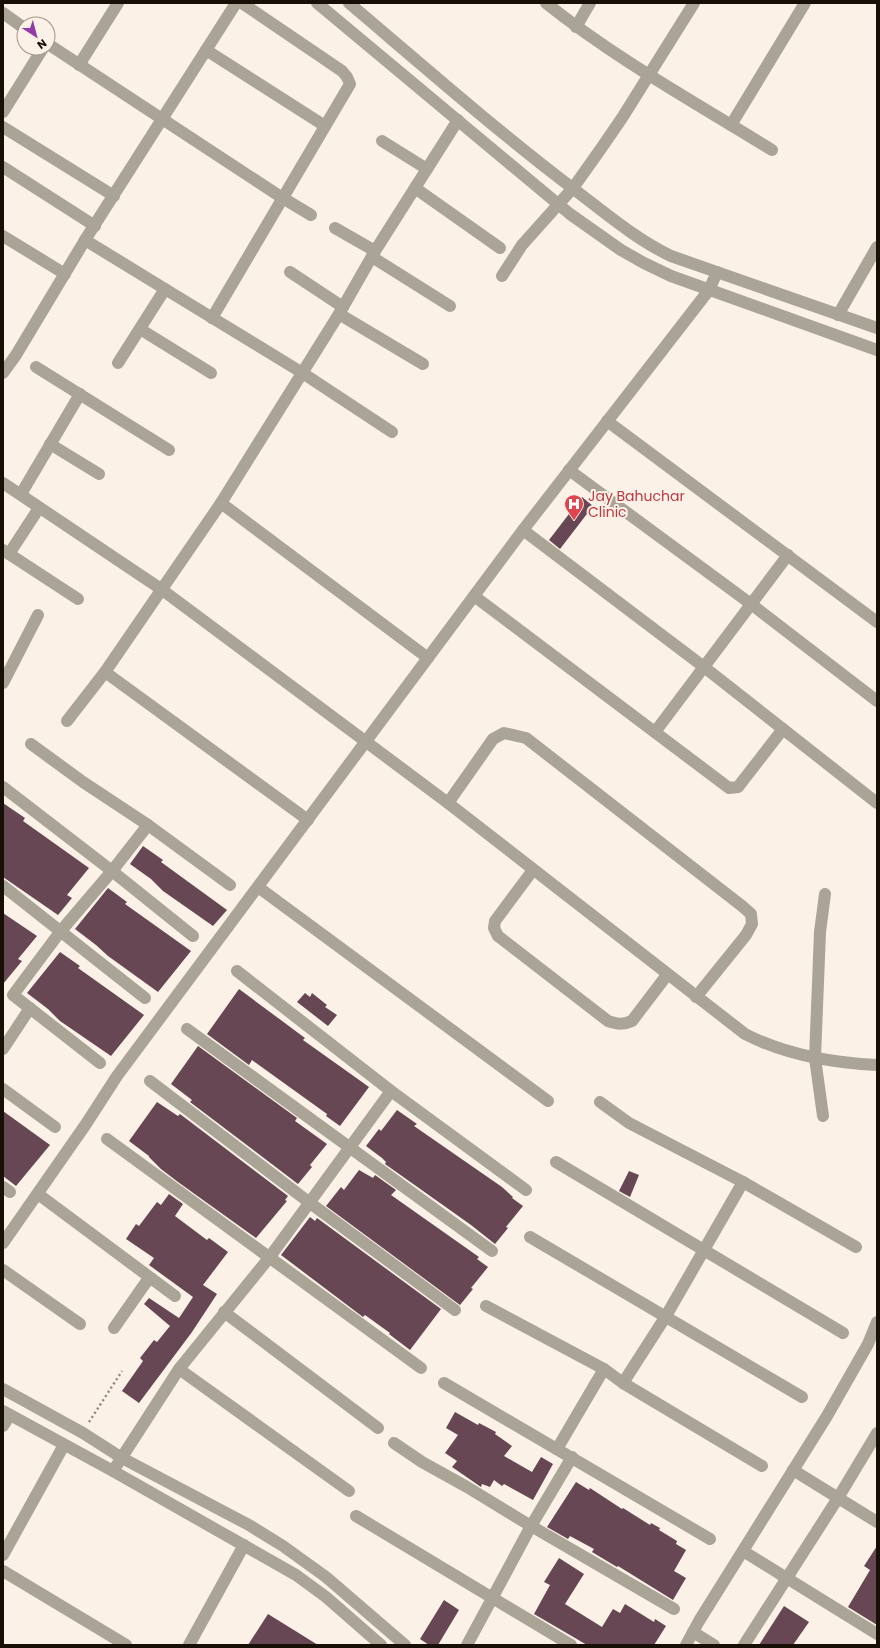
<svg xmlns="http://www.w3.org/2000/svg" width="880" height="1648" font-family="Poppins,sans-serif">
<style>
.building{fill:#664753}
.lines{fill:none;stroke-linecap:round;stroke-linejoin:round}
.path{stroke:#91877c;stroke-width:2.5;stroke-dasharray:2 3;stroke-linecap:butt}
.minor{stroke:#a9a496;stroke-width:12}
.tertiary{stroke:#a9a496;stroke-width:12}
.labels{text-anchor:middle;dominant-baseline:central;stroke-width:4;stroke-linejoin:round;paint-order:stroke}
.health-label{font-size:14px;fill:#be3a42;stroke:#fcf1e6;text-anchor:start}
</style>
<rect width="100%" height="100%" fill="#fcf1e6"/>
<g class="building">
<path d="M582 497 593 506 560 549 549 540Z"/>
<path d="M3 803 25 818 23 821 89 868 67 895 72 898 58 915 3 877Z"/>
<path d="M143 846 163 860 161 862 227 910 213 926 163 891 151 879 130 864Z"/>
<path d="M108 888 127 902 125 904 191 951 158 992 108 956 96 945 75 929Z"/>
<path d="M3 913 37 936 18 959 22 961 3 984Z"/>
<path d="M60 952 80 966 78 968 144 1015 111 1056 60 1021 48 1009 27 993Z"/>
<path d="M239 989 305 1038 303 1040 369 1087 340 1126 326 1116 327 1114 252 1060 249 1065 207 1034Z"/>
<path d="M305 993 310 997 312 993 327 1005 325 1007 337 1015 328 1026 297 1002Z"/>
<path d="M198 1046 297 1118 295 1121 327 1144 310 1165 312 1167 298 1184 190 1102 192 1100 171 1084Z"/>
<path d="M157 1102 178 1116 180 1114 288 1196 285 1200 287 1201 256 1238 178 1182 161 1169 149 1157V1156L129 1141Z"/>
<path d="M397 1110 417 1124 414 1126 502 1187 513 1197 512 1198 523 1206 506 1227 508 1228 495 1244 471 1225 385 1164 386 1162 382 1158 366 1146 379 1129 381 1131Z"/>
<path d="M3 1111 50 1145 16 1186 3 1176Z"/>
<path d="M359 1170 373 1178 375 1175 396 1190 391 1195 479 1257 477 1259 488 1267 471 1288 473 1289 460 1305 326 1206 341 1187 344 1190Z"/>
<path d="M629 1171 639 1175 630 1197 619 1191Z"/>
<path d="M169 1194 183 1204 175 1216 207 1240 209 1238 228 1252 203 1285 217 1294 192 1332 139 1403 122 1391 143 1361 140 1358 154 1340 157 1342 170 1326 144 1304 149 1298 179 1318 193 1297 149 1265 154 1258 126 1239 136 1224 139 1226 157 1202 161 1205Z"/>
<path d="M310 1217 315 1221 317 1218 441 1309 410 1350 389 1334 390 1333 365 1315 363 1317 281 1255Z"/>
<path d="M455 1412 478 1425 479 1423 496 1432 495 1434 512 1446 504 1456 532 1472 541 1457 553 1464 533 1500 504 1484 502 1486 494 1480 490 1487 482 1484 481 1487 452 1467 457 1461 445 1453 458 1435 446 1428Z"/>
<path d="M576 1482 589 1490 590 1488 622 1509 623 1508 650 1525 651 1523 660 1528 659 1530 677 1541 676 1544 686 1550 674 1571 686 1578 673 1600 618 1566 617 1567 592 1552 594 1549 570 1536 568 1539 547 1527Z"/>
<path d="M877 1546V1625L848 1607 870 1570 864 1566Z"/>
<path d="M559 1558 584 1574 565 1604 602 1627 613 1609 620 1613 625 1604 654 1622 655 1619 666 1626 654 1645H587L534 1614 550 1585 544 1582Z"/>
<path d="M444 1600 459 1610 438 1645H429L420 1639Z"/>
<path d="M784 1606 809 1622 793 1645H759Z"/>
<path d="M268 1614 318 1645H248Z"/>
</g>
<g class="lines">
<path class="path" d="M89 1422 122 1371"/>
<g class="minor">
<path d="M546 3C616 59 696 103 772 150"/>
<path d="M3 13 24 28"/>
<path d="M576 27 590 3"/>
<path d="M48 44 281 197 311 215"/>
<path d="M206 50 325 126"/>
<path d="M79 65 118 3"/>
<path d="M3 112 43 48"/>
<path d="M731 125 805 3"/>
<path d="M3 127 114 196"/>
<path d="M382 141 427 169"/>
<path d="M3 167 95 226"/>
<path d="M415 188 500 248"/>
<path d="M335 228 375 251"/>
<path d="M3 236 65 274"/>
<path d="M85 240 165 289"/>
<path d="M372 257 450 306"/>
<path d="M290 272 343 307"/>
<path d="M502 276 522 245 573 188 600 150 622 118 694 3"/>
<path d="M339 314 423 364"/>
<path d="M838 315 877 247"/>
<path d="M212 318 350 84 347 77 342 71 242 3"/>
<path d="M140 329 211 373"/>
<path d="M118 363 165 289 301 372 392 432"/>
<path d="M36 367 169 450"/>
<path d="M3 373 16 355 85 240 236 3"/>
<path d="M607 421 877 622"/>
<path d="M50 444 99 474"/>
<path d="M569 470 751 604 877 701"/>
<path d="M3 483 161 589 365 741 448 803 745 1034C786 1055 832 1063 877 1065"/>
<path d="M21 494 80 394"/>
<path d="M221 503 339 314 375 251 458 120"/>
<path d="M523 530 704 667 877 803"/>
<path d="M3 550 78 599"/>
<path d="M9 554 39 508"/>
<path d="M474 596 729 788 738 787 783 729"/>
<path d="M3 683 38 615"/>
<path d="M67 721 105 672"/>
<path d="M655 732 788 555"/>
<path d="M31 744 83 782 148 825 230 885"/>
<path d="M3 787 112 871 193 936"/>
<path d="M448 803 493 739 504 733 526 738 742 906 751 914 752 924 746 935 696 997"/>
<path d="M308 820 105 672 221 503 428 658"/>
<path d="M533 870 495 921 494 928 498 936 608 1021C617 1024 623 1025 632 1021L667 975"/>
<path d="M3 886 145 998"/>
<path d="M258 887 548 1101"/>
<path d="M237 971 391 1091 526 1190"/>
<path d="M187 1029 492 1251"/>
<path d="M3 1049 30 1008"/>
<path d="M100 1063 13 995 60 932 112 871 148 825"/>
<path d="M150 1081 310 1203 455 1310"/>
<path d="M3 1089 55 1127"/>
<path d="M600 1102 629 1123 743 1182 856 1247"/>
<path d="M823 1116 815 1058 820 932 825 894"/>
<path d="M107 1139 421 1368"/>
<path d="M556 1162 843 1333"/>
<path d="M3 1187 10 1192"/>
<path d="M38 1194 175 1296"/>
<path d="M530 1237 802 1397"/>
<path d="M3 1243 86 1124 117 1076 523 530 709 290 717 272"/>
<path d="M3 1270 80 1324"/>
<path d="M486 1306 604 1369 623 1383 762 1466"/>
<path d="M224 1312 378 1428"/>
<path d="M114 1328 149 1278"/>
<path d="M179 1369 349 1491"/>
<path d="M444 1383 710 1539"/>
<path d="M623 1383 666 1316 743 1182"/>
<path d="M3 1426 10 1415"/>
<path d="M394 1443 422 1462 467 1487 531 1526 674 1609"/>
<path d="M557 1449 604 1369"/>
<path d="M793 1470 877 1522"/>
<path d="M113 1471 179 1369 269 1258 391 1091"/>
<path d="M356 1516 571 1645"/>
<path d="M743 1551 877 1634"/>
<path d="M3 1555 64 1445"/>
<path d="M3 1571 126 1645"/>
<path d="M693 1632 714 1645"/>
<path d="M189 1645 244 1545"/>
<path d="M467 1645 531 1526 572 1457"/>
<path d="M744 1645 838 1498 877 1433"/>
</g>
<g class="tertiary">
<path d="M317 3 570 214 621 250 644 263 671 276 877 350"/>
<path d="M349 3C422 65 495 129 571 187 603 211 635 239 671 256L877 328"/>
<path d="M3 1389 83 1433 122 1458 249 1525 283 1546 326 1577 405 1645"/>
<path d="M3 1411 113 1471 296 1575 326 1597 381 1645"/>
<path d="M686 1645 699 1621 827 1416 868 1344 877 1322"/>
</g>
</g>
<defs>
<g id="hospital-pin" transform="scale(1)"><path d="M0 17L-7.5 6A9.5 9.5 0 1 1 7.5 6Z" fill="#e0444e" stroke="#fcf1e6"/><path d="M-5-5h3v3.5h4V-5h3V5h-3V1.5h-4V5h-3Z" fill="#fff"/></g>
</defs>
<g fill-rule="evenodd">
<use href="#hospital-pin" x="574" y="504"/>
</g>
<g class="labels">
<g class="health-label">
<text x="588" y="496">Jay Bahuchar<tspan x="588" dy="16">Clinic</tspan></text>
</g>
</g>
<rect width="880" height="1648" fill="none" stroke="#181006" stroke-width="8"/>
<g transform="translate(36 36) rotate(144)"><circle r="19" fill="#fcf1e6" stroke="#a1978c"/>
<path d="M0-3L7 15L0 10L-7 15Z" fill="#933ca9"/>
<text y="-6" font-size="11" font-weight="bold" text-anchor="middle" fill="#181006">N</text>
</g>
</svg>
